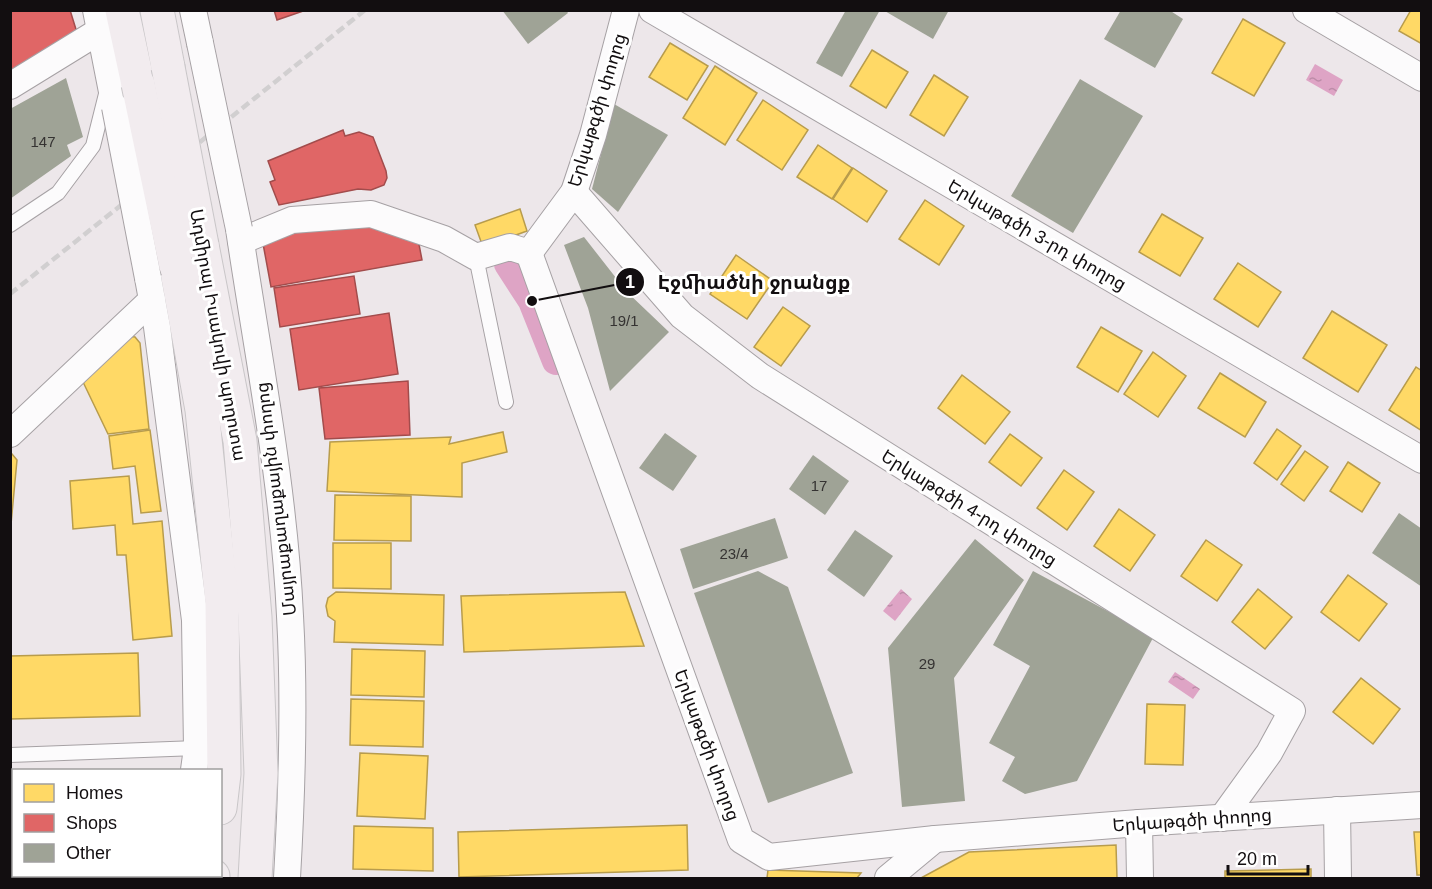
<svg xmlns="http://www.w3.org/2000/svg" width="1432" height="889" font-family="Helvetica,'Noto Sans Armenian',sans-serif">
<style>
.water{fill:url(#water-ripples)}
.homes{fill:#ffd966;stroke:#b89c4c;stroke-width:1.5}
.shops{fill:#e06666;stroke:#a24c4c;stroke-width:1.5}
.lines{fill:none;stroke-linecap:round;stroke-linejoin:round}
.canal{stroke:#dea4c5;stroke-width:28}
.building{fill:#9fa396}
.service-casing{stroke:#a6a1a4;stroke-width:16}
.minor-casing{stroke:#a6a1a4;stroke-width:28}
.trunk-casing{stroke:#c9c6c8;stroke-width:35}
.service{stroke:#fcfbfc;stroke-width:14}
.minor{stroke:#fcfbfc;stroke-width:26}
.trunk{stroke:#f2ecef;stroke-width:33}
.rail{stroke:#d1cfd0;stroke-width:4.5;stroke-dasharray:9 4.5;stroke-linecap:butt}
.minor-bridge-casing{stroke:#a6a1a4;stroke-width:28;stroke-linecap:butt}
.trunk-bridge-casing{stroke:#c9c6c8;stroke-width:35;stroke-linecap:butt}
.minor-bridge{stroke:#fcfbfc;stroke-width:26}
.trunk-bridge{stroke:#f2ecef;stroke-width:33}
.labels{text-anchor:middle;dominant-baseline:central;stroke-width:6;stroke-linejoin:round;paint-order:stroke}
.number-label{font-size:15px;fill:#353332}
.street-label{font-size:18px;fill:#120e10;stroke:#fff}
.leader{fill:none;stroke:#120e10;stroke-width:2}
.callout-dot{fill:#120e10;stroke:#fff;stroke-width:2}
.mark-label{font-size:18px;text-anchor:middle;font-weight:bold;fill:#fff}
.callout-label{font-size:20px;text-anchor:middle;font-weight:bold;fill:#120e10;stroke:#fff;stroke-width:6;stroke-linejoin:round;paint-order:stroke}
</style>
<defs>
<pattern id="water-ripples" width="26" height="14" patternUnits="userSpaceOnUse" patternTransform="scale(1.5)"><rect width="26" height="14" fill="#dea4c5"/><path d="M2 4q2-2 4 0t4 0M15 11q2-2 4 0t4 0" fill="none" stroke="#bd8ca8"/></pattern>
</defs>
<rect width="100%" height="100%" fill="#ede7ea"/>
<g class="water">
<path d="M1315 64 1343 80 1334 96 1306 80Z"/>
<path d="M901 589 912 599 895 621 883 611Z"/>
<path d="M1175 672 1200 689 1193 699 1168 682Z"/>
</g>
<g class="homes">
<path d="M1411 10H1422V44L1399 31Z"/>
<path d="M1243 19 1285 43 1254 96 1212 73Z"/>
<path d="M670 43 708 66 687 100 649 77Z"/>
<path d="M872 50 908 72 886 108 850 86Z"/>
<path d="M715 66 757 93 725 145 683 118Z"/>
<path d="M934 75 968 97 944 136 910 115Z"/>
<path d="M763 100 808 130 782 170 737 140Z"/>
<path d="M818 145 852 168 832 199 797 177Z"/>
<path d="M853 168 887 191 867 222 833 199Z"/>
<path d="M925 200 964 226 939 265 899 239Z"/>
<path d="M520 209 527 231 483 247 475 225Z"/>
<path d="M1162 214 1203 238 1180 276 1139 252Z"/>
<path d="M736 255 773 281 747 319 710 294Z"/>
<path d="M1238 263 1281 292 1258 327 1214 299Z"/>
<path d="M783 307 810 326 781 366 754 347Z"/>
<path d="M1332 311 1387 345 1358 392 1303 358Z"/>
<path d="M1101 327 1142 351 1118 392 1077 367Z"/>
<path d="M127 336 135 337 140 343 149 429 108 434 83 382Z"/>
<path d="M1153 352 1186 376 1158 417 1124 394Z"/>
<path d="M1416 367 1422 371V431L1389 410Z"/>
<path d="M1220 373 1266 402 1245 437 1198 408Z"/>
<path d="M962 375 1010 412 985 444 938 408Z"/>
<path d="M1277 429 1301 446 1277 480 1254 463Z"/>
<path d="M150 430 161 511 141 513 135 466 113 469 109 436Z"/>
<path d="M503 432 507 452 462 463V497L327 491 330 442 451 437 449 444Z"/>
<path d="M1010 434 1042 458 1021 486 989 462Z"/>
<path d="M1305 451 1328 467 1304 501 1281 484Z"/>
<path d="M12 454 17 460 10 535V456Z"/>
<path d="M1348 462 1380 483 1362 512 1330 491Z"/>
<path d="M1064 470 1094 492 1067 530 1037 508Z"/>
<path d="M129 476 133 524 162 521 172 636 133 640 126 555H117L115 525 73 529 70 481Z"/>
<path d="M335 495 411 496V541L334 540Z"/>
<path d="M1119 509 1155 535 1130 571 1094 546Z"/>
<path d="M1206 540 1242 565 1217 601 1181 576Z"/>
<path d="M333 543H391V589L333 588Z"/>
<path d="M1348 575 1387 604 1359 641 1321 612Z"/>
<path d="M1258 589 1292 617 1265 649 1232 622Z"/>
<path d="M336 592 444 595 443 645 334 642 335 621 328 616 326 606 328 598Z"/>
<path d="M625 592 644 646 464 652 461 596Z"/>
<path d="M352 649 425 651 424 697 351 695Z"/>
<path d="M138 653 140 716 10 719V656Z"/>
<path d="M1361 678 1400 709 1373 744 1333 712Z"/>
<path d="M351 699 424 701 423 747 350 745Z"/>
<path d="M1147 704 1185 705 1183 765 1145 764Z"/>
<path d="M360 753 428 756 425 819 357 816Z"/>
<rect x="10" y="772" width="4" height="65"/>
<path d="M687 825 688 870 459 877 458 832Z"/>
<path d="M354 826 433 828V871L353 869Z"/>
<path d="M1414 832H1422V875H1417Z"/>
<path d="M1116 845 1117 878H921L969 852Z"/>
<path d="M1311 869V878H1225V871Z"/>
<path d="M768 870 861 873 857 878H767Z"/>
</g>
<g class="shops">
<path d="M10 10H70L78 36 10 74Z"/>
<path d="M274 10H306L277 20Z"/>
<path d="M343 130 345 136 359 132 373 137 386 171 387 178 384 185 371 190 358 189 279 205 270 182 275 180 268 161Z"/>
<path d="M356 221 418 239 422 260 271 287 262 238Z"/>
<path d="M354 276 360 314 280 327 274 288Z"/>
<path d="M389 313 398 374 299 390 290 329Z"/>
<path d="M408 381 410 435 325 439 319 388Z"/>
</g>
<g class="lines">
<path class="canal" d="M508 264 532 301 556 361"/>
</g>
<g class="building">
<path d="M502 10H566L568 13 528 44Z"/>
<path d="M846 10H880L842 77 816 63Z"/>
<path d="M883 10H949L933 39Z"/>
<path d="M1121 10H1169L1183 19 1155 68 1104 39Z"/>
<path d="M66 78 83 137 67 145 71 156 10 199V109Z"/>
<path d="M1080 79 1143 116 1073 233 1011 196Z"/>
<path d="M614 104 668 135 618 212 592 189Z"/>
<path d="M584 237 627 292 669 332 610 391 588 308 564 245Z"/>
<path d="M665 433 697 456 673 491 639 468Z"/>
<path d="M813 455 849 481 825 515 789 489Z"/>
<path d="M1399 513 1422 529V587L1372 553Z"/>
<path d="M775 518 788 558 693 589 680 549Z"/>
<path d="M855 530 893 556 864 597 827 570Z"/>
<path d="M975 539 1024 580 954 678 965 801 902 807 888 648Z"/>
<path d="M758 571 788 587 853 773 768 803 694 593Z"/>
<path d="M1033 571 1154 636 1077 781 1025 794 1002 781 1015 757 989 743 1030 666 993 645Z"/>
</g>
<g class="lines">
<g class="service-casing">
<g id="service">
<path d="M10 225 58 193 93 146 107 90"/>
<path d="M476 257 506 402"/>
<path d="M10 755 197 748"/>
</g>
</g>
<g class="minor-casing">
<g id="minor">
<path d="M96 10 115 107"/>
<path d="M193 10 200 43"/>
<path d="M652 10 1422 460"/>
<path d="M1306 10 1422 78"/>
<path d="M10 86 101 30"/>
<path d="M574 192 682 316 760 376 1292 711 1269 753 1222 818"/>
<path d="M239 229C258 357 284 486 290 616 295 703 292 791 287 878"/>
<path d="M241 241 292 220 371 214 444 239 476 257 510 247 529 253"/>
<path d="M529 253 741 840 769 857 935 839 1139 823 1422 805"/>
<path d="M529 253 574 192 593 135 626 10"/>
<path d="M148 278 157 327 195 620 197 748 194 770"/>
<path d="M10 434 152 300"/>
<path d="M1337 810 1338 878"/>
<path d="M1139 823 1140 878"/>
<path d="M179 878V876"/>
<path d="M888 878 935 839"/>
</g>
</g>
<g class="trunk-casing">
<g id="trunk">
<path d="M122 10 138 84"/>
<path d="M157 10 168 67"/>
<path d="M202 245 240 441 255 617 261 773 255 878"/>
<path d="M176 266 202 410 222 602 224 774 220 808"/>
<path d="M212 878 213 876"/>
</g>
</g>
<use href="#service" class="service"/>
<use href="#minor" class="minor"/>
<use href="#trunk" class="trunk"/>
<path class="rail" d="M10 294 365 10"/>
<g class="minor-bridge-casing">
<g id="minor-bridge">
<path d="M200 43 239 229"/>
<path d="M115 107 148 278"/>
</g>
</g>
<g class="trunk-bridge-casing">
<g id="trunk-bridge">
<path d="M168 67 202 245"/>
<path d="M138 84 176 266"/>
</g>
</g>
<use href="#minor-bridge" class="minor-bridge"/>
<use href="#trunk-bridge" class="trunk-bridge"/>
</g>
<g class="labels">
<g class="number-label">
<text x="43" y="141">147</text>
<text x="624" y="320">19/1</text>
<text x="819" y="485">17</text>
<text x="734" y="553">23/4</text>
<text x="927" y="663">29</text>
</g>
<g class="street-label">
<text transform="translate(597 110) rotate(-73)">Երկաթգծի փողոց</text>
<text transform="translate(1037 235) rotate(30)">Երկաթգծի 3-րդ փողոց</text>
<text transform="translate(218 335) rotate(80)">Ադմիրալ Իսակովի պողոտա</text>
<text transform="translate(276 499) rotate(-97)">Մայրաքաղաքային փողոց</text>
<text transform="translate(969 508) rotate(32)">Երկաթգծի 4-րդ փողոց</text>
<text transform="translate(707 745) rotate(70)">Երկաթգծի փողոց</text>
<text transform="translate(1192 820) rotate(-4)">Երկաթգծի փողոց</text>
</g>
</g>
<path class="leader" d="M532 301L630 282"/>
<g class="callout-dot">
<circle cx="532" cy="301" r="6"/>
<circle cx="630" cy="282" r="15"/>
</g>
<g class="mark-label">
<text x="630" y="288">1</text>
</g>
<g class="callout-label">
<text x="754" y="289">Էջմիածնի ջրանցք</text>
</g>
<rect width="1432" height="889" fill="none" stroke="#120e10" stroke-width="24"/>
<rect x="12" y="769" width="210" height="108" fill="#ffffff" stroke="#a09f9f" stroke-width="1.5"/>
<rect x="24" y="784" width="30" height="18" fill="#ffd966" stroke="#a09f9f" stroke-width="1.5"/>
<text x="66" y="799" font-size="18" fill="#120e10">Homes</text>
<rect x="24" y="814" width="30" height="18" fill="#e06666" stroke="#a09f9f" stroke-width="1.5"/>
<text x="66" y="829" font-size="18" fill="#120e10">Shops</text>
<rect x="24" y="844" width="30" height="18" fill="#9fa396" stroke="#a09f9f" stroke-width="1.5"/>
<text x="66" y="859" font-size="18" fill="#120e10">Other</text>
<path d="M1228 865v9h80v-9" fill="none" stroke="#120e10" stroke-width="3"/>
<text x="1237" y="865" font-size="18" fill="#120e10" stroke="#ffffff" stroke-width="4.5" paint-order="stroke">20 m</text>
</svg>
